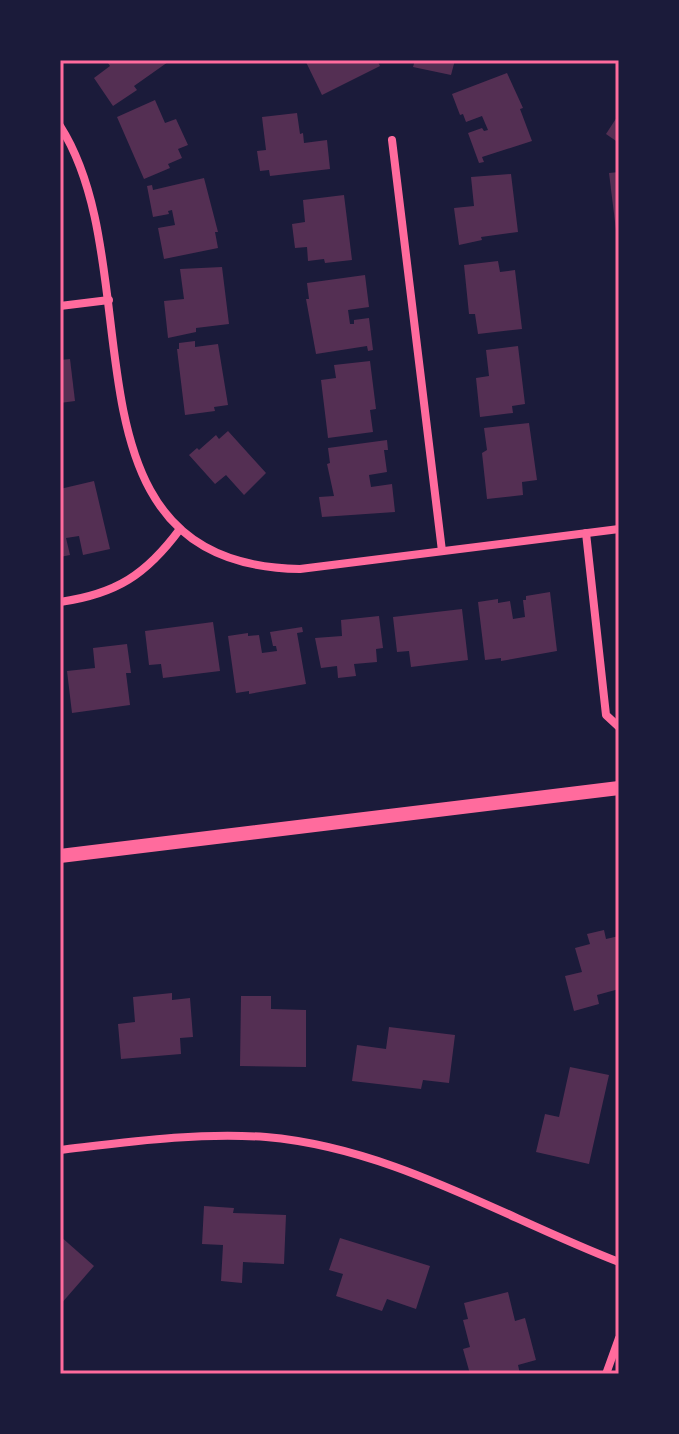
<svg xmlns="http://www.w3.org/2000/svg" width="679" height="1434" font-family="'Archivo Narrow',sans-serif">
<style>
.building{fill:#542f53}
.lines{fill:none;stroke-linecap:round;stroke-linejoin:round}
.minor{stroke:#ff6b9d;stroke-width:8}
.tertiary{stroke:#ff6b9d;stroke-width:14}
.neatline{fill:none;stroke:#ff6b9d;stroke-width:3}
</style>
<rect width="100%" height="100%" fill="#1b1b3a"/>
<g class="building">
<path d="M106 60H167L168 62 134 86 137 90 113 106 94 78 110 66Z"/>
<path d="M305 60H377L380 66 322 95Z"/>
<path d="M415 60H455L451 75 413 67Z"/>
<path d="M507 73 523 108 520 109 532 141 482 157 484 162 479 163 468 133 482 128 484 131 488 130 482 116 466 122 463 114 460 115 452 94Z"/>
<path d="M155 100 165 123 176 119 188 145 178 149 182 158 168 164 170 168 144 179 117 117Z"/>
<path d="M297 113 300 134 303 133 304 143 327 140 330 169 270 176 269 170 260 171 257 151 266 150 262 117Z"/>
<path d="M619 114V143L606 134Z"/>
<path d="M619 172V229L616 230 609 173Z"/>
<path d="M511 174 518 232 481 237 482 240 459 245 454 208 474 206 471 177Z"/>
<path d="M204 178 218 232H215L218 248 164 259 158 228 175 225 172 210 168 211 169 214 153 217 147 186 152 185 153 190Z"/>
<path d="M344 195 352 260 325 263 324 259 308 261 307 247 295 248 292 224 305 222 303 200Z"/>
<path d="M498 261 500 272 515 270 522 329 478 334 475 314H469L464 265Z"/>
<path d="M222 267 229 324 196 328V332L168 338 164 301 184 299 180 269Z"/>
<path d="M365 275 369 307 348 310 350 324H354V320L369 318 373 350 368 351 367 346 316 354 306 299H309L307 283Z"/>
<path d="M195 341V347L218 344 228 405 214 407 215 411 185 415 177 349H179V343Z"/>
<path d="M518 346 525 404 512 406 513 413 480 417 476 378 489 376 486 350Z"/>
<path d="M70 359 75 401 60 403V360Z"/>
<path d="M370 361 376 409 370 410 373 432 328 438 321 380 336 378 334 365Z"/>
<path d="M529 423 537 480 522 482 523 495 487 499 482 453 487 450 484 428Z"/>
<path d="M228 431 266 473 244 495 226 475 215 484 189 455 197 448 199 450 216 435 219 439Z"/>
<path d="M387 440 388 450H384L387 472 369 475 371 487 392 484 395 512 322 517 319 497 334 496 327 464 330 463 328 448Z"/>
<path d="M94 481 110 549 83 555 79 536 66 538 70 555 60 557V489Z"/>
<path d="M550 592 557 651 501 661V658L485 660 478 602 498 599V603L510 601 513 619 525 617 523 600H526V596Z"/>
<path d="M462 609 468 660 411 667 409 651 397 652 393 617Z"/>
<path d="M379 616 383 648 376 649 377 662 354 664 356 676 338 678 337 666 321 668 315 638 342 636 341 620Z"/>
<path d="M213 622 220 671 163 678 161 664 149 665 145 631Z"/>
<path d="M302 627 303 632 297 633 306 684 249 694V691L236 693 228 636 248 633V636L259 635 262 653 277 651 276 646H273L270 632Z"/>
<path d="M127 644 131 673H126L130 705 72 713 67 671 95 668 93 648Z"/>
<path d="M604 930 606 939 619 936V989L597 995 599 1004 574 1011 565 976 582 972 575 948 590 944 587 934Z"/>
<path d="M172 993V1000L190 998 193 1037 180 1038 181 1054 121 1059 118 1024 135 1022 133 997Z"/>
<path d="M241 996H271V1009L306 1010V1067L240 1066Z"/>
<path d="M389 1027 455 1035 449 1083 423 1080 421 1089 352 1081 357 1045 386 1049Z"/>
<path d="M570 1067 609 1075 589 1164 536 1152 545 1114 559 1117Z"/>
<path d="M204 1206 234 1208 233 1213 286 1215 284 1264 243 1262 242 1283 221 1281 223 1245 202 1244Z"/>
<path d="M60 1236 94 1266 60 1305Z"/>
<path d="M340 1238 430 1266 416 1309 387 1299 382 1311 336 1296 343 1274 329 1270Z"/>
<path d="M508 1292 515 1321 525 1318 536 1360 518 1365 520 1374H470L463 1349 470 1347 463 1320 468 1319 464 1303Z"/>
</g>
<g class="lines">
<g class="minor">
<path d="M60 126C154 273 50 565 300 569L619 529"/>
<path d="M392 140 442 551"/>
<path d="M60 306 109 300"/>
<path d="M586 533 606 715 619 727"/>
<path d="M60 602C116 594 146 575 180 529"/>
<path d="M60 1150C128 1142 197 1132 266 1137 393 1148 502 1217 619 1262"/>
<path d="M606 1374 619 1338"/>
</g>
<path class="tertiary" d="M60 856 619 788"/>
</g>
<rect width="679" height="1434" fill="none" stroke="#1b1b3a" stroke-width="124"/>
<rect x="62" y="62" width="555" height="1310" class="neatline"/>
</svg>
